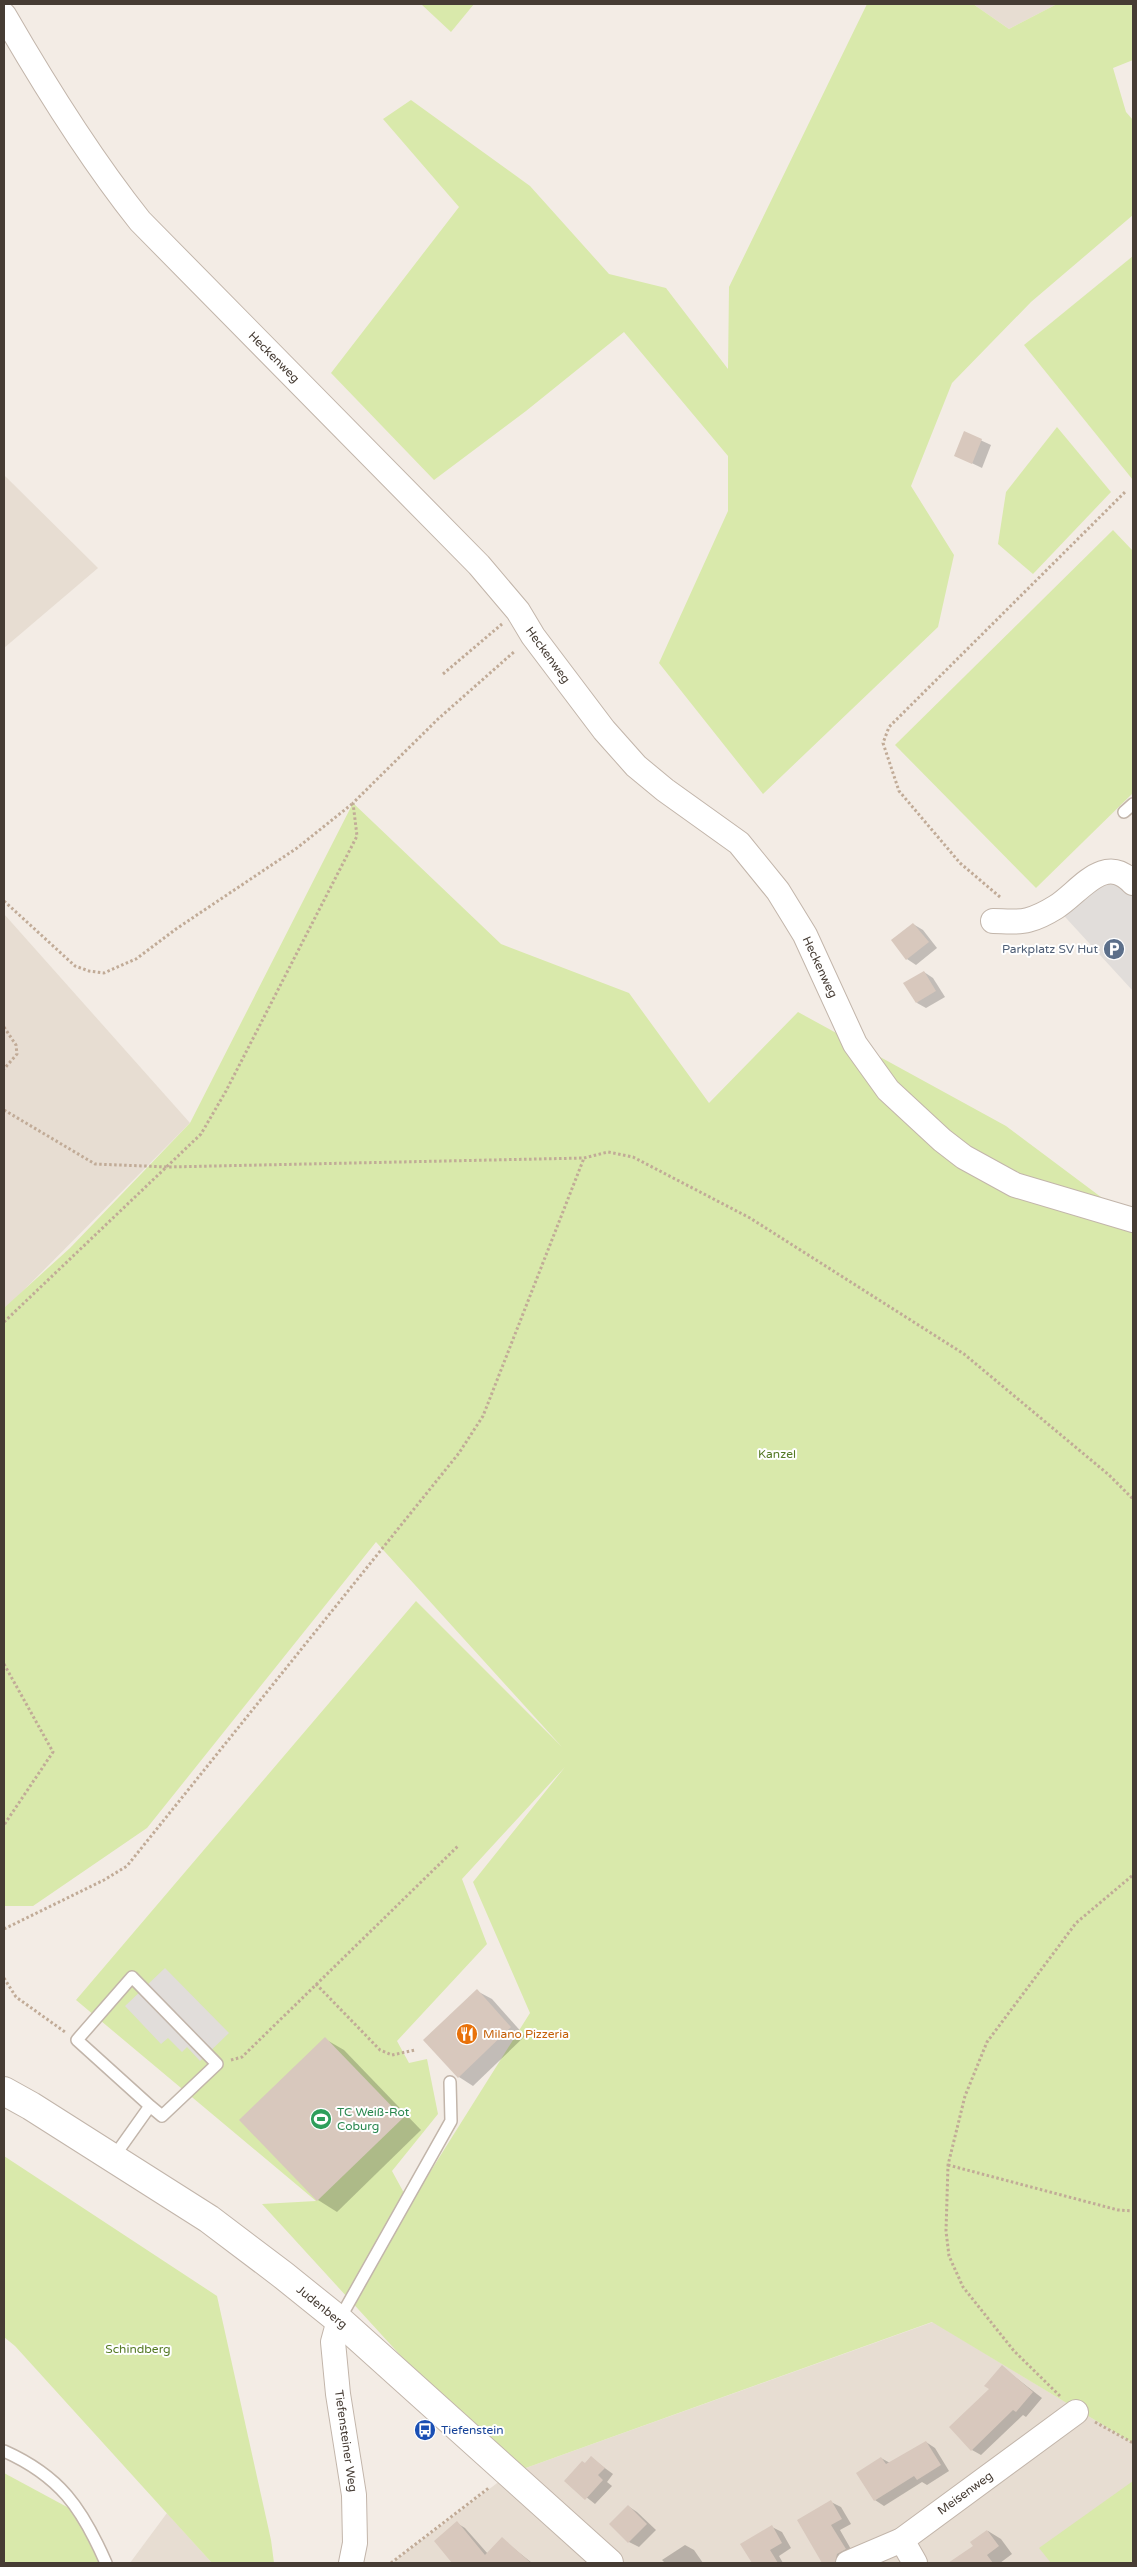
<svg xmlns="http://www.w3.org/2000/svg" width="1137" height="2567" font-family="'Varela Round',sans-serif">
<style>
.residential{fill:#e7ddd2}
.green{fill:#d9e9ab;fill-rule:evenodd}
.parking{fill:#e1ddda}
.shadow{fill:#0003}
.building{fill:#d8c8bd}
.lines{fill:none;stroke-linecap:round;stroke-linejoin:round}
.service-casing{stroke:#c2b5aa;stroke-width:14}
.minor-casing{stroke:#c2b5aa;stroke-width:26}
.tertiary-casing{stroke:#c2b5aa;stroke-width:30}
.path{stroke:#c1ab97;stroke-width:3;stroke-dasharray:2.5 2.5;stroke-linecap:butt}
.service{stroke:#fff;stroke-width:11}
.minor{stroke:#fff;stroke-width:24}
.tertiary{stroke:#fff;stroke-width:28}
.labels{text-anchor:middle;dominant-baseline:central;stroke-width:4;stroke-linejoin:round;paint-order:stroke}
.street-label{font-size:12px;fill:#463c34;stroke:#fff}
.service-label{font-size:12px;fill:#4e5e75;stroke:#fff;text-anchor:end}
.park-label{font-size:12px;fill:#557a25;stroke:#fff}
.food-label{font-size:12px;fill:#c56008;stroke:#fff;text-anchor:start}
.leisure-label{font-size:12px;fill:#27864d;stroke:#fff;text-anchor:start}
.transit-label{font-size:12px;fill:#164399;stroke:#fff;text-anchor:start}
</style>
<rect width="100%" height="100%" fill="#f3ece5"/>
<g class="residential">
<path d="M973 4H1057L1009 29Z"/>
<path d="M4 475 98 568 4 648Z"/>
<path d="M4 914 190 1123 4 1310Z"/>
<path d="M933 2322 1133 2443V2563H392L509 2474Z"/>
<path d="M167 2513 212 2563H130Z"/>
</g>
<g class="green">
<path d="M421 4H474L451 32Z"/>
<path d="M867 4H973L1009 29 1057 4H1133V60L1113 68 1126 112 1133 120V215L1031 302 952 383 911 486 954 555 938 627 763 794 659 663 728 511V456L624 332 526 411 434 480 331 373 459 207 383 119 411 100 530 186 609 274 666 288 728 369 729 287Z"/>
<path d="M1133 256V480L1024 345Z"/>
<path d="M1057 427 1111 492 1033 574 998 544 1006 492Z"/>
<path d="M1113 530 1133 551V793L1036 888 895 745Z"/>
<path d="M353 803 501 944 629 993 709 1103 798 1012 1006 1126 1133 1221V2443L932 2322 509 2474 262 2204 316 2201 76 2000 416 1601 562 1747 376 1542 147 1828 33 1906H4V1308L70 1248 190 1123ZM565 1767 473 1882 530 2013 410 2204 392 2171 438 2114 427 2059 409 2063 397 2041 487 1944 462 1879Z"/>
<path d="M4 2156 217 2296 271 2540 274 2563H212L15 2346 4 2337Z"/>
<path d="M4 2473 80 2514 102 2563H4Z"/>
<path d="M1133 2481V2563H1051L1039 2548Z"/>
</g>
<g class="parking">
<path d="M1093 877 1133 883V991L1056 907Z"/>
<path d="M165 1968 229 2033 200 2061 187 2047 182 2052 168 2038 161 2044 125 2006Z"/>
</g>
<g class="shadow">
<path d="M965 433 991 445 982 468 955 455Z"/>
<path d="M913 924 923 930 937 948 916 965 907 959Z"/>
<path d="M924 972 933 978 945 997 926 1008 917 1003Z"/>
<path d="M477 1991 492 1999 525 2036 473 2086 459 2077 425 2040Z"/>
<path d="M325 2039 344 2050 421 2130 337 2212 318 2200 241 2120Z"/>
<path d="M1002 2367 1042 2398 1026 2417 1023 2415 981 2455 972 2450 991 2389Z"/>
<path d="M926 2442 935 2448 949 2471 927 2485 922 2482 884 2506 875 2500 881 2458 890 2463Z"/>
<path d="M591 2458 613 2474 607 2482 612 2486 595 2504 566 2481Z"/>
<path d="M831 2502 841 2507 851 2524 840 2530 852 2551 830 2563 820 2558Z"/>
<path d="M628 2506 637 2512 656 2530 639 2547 629 2542 610 2524Z"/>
<path d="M457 2523 465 2528 488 2554 502 2539 532 2563H461L436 2541Z"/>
<path d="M772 2527 782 2532 791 2548 779 2556 783 2563H753L742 2544Z"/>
<path d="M988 2531 1001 2539 1012 2554 1000 2563H961L957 2559 975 2546Z"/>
<path d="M685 2545 694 2550 703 2563H665L662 2560Z"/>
</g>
<g class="building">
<path d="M964 431 982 439 972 464 954 456Z"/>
<path d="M913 923 929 942 906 960 891 940Z"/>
<path d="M924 971 936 991 916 1003 903 983Z"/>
<path d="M477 1989 511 2027 458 2078 423 2040Z"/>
<path d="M325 2037 403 2118 317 2201 239 2120Z"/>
<path d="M1002 2365 1033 2392 1016 2412 1013 2410 971 2451 949 2427 989 2389 984 2386Z"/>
<path d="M926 2441 941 2465 917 2480 914 2476 874 2501 856 2473 881 2457 886 2464Z"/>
<path d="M591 2456 605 2468 598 2475 603 2480 585 2500 564 2481 582 2461 585 2463Z"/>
<path d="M831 2500 842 2519 831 2525 846 2549 837 2554 835 2563H822L797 2520Z"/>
<path d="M628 2505 647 2524 628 2543 609 2524Z"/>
<path d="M457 2521 485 2555 502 2537 531 2563H452L434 2541Z"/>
<path d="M772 2525 782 2543 770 2550 778 2563H752L740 2544Z"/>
<path d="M987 2530 999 2546 987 2555 993 2563H948L973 2546 970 2542Z"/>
</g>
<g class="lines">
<g class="service-casing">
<g id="service">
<path d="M1124 812 1133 804"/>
<path d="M113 2158 150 2106 77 2040 132 1977 217 2064 162 2116 150 2106"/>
<path d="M339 2320 451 2121 450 2082"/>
<path d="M4 2451C60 2476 82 2508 106 2563"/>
</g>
</g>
<g class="minor-casing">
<g id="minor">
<path d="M4 15C45 86 89 157 140 221L479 565 518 611 533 636 604 730 636 766 665 790 739 843 778 891 805 935 855 1044 888 1090 942 1140 964 1157 1015 1185 1133 1220"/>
<path d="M993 921C1003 921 1017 923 1028 920 1036 918 1048 912 1056 907 1080 892 1104 852 1133 883"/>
<path d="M339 2320 333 2342 338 2394 354 2495 355 2543 351 2563"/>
<path d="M902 2540 915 2563"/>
<path d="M848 2563 902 2540 1076 2412"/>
</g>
</g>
<g class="tertiary-casing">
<path id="tertiary" d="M4 2091 31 2106 209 2219 283 2275 339 2320 609 2563"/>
</g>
<g class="path">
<path d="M443 674 502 624"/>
<path d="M1000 897 960 863 899 791 883 743 889 727 1125 492"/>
<path d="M4 901 75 966 89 971 104 973 136 959 176 929 297 848 352 804"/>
<path d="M4 1027 16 1045 17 1054 4 1069"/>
<path d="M4 1110 95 1164 168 1167 584 1158 608 1152 633 1157 750 1218 964 1354 1109 1475 1133 1499"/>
<path d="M4 1322 201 1134 226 1091 357 836 353 803 438 719 515 651"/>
<path d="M4 1664 53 1752 4 1825"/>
<path d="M4 1929 104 1880 127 1866 459 1453 483 1416 584 1158"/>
<path d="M4 1978 16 1997 65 2032"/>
<path d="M316 1984 380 2050 392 2055 415 2050"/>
<path d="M231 2060 242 2057 459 1845"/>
<path d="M948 2165 1118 2210 1133 2211"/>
<path d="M1060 2396 1014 2351 963 2287 949 2256 946 2231 948 2165 965 2096 987 2042 1076 1923 1133 1875"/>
<path d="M1095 2422 1133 2443"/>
<path d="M391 2563 490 2487"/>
</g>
<use href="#service" class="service"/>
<use href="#minor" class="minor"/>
<use href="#tertiary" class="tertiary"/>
</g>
<defs>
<g id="parking-disc" transform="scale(1.125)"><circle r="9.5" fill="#5c6f8a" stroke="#fff"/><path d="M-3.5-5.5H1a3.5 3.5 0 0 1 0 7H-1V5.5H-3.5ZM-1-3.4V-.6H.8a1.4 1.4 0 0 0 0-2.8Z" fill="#fff"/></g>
<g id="restaurant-disc" transform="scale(1.125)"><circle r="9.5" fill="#e8710a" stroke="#fff"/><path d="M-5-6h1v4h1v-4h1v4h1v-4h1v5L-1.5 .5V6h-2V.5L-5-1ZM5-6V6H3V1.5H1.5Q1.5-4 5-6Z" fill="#fff"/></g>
<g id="stadium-disc" transform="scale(1.125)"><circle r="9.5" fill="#2e9e5b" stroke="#fff"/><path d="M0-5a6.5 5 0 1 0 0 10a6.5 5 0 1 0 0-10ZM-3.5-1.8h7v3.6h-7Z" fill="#fff"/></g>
<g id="bus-disc" transform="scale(1.125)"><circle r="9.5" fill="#1a4fb4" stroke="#fff"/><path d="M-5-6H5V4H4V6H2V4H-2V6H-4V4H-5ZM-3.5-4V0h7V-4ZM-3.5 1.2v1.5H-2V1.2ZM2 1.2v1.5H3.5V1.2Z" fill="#fff"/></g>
</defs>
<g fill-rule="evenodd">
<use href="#parking-disc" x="1114" y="949"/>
<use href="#restaurant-disc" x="467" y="2034"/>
<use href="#stadium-disc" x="321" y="2119"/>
<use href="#bus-disc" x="425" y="2430"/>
</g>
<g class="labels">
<g class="street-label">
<text transform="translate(274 357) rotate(45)">Heckenweg</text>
<text transform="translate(548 655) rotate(54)">Heckenweg</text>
<text transform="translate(820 967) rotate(65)">Heckenweg</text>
<text transform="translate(322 2307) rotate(39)">Judenberg</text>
<text transform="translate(346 2441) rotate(82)">Tiefensteiner Weg</text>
<text transform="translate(965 2493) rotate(-36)">Meisenweg</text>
</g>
<g class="service-label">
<text x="1098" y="949">Parkplatz SV Hut</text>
</g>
<g class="park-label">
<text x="777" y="1454">Kanzel</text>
<text x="138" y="2349">Schindberg</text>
</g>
<g class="food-label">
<text x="483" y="2034">Milano Pizzeria</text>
</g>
<g class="leisure-label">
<text x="337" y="2112">TC Weiß-Rot<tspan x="337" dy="14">Coburg</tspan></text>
</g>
<g class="transit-label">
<text x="441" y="2430">Tiefenstein</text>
</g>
</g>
<rect width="1137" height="2567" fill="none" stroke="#463c34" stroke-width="10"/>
</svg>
